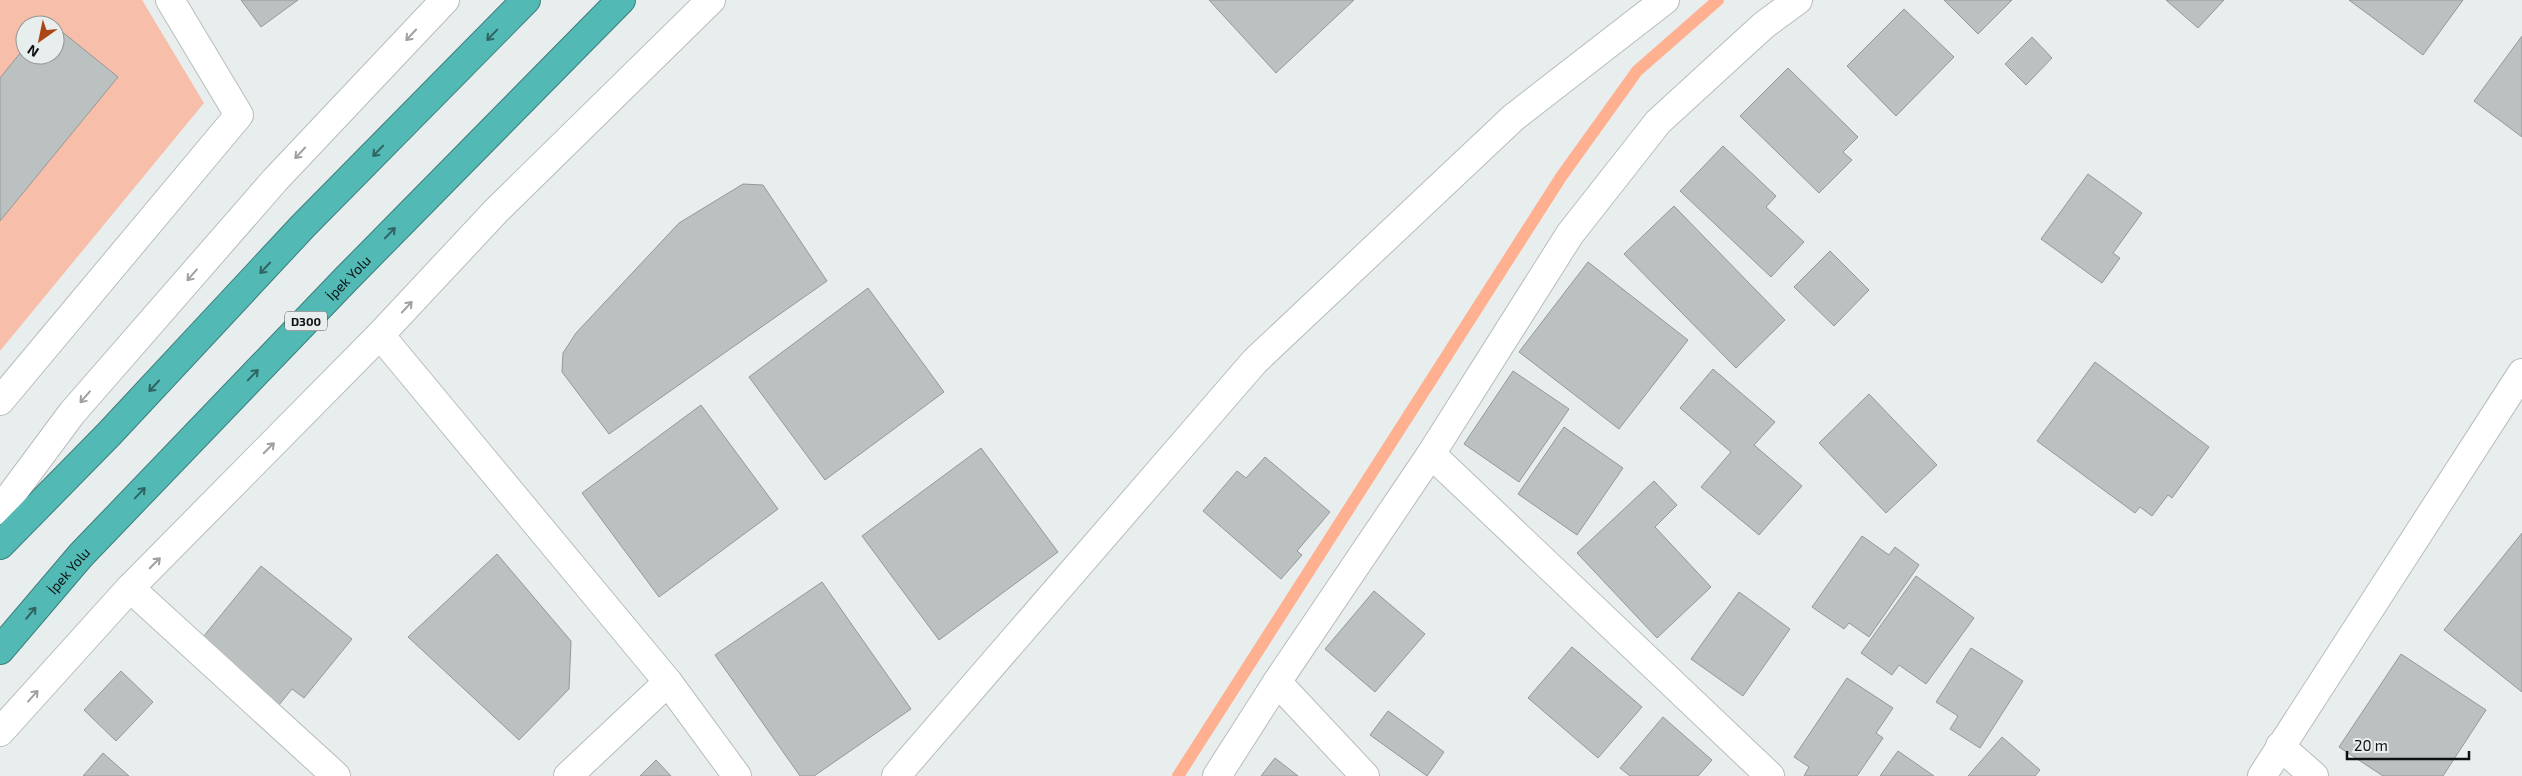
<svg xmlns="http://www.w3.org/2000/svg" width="2522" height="776" font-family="'Exo 2',sans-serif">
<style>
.garden{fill:#f7bfa9;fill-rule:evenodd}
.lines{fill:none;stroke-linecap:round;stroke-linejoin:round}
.stream{stroke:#feb091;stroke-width:12}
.building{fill:#bbc0c0;stroke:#939898}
.minor-casing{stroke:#b7bdbc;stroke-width:30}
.highway-casing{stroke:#3b7e7c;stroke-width:30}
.minor{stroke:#fff;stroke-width:28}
.highway{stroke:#52b9b5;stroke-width:28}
.oneway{stroke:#9fa0a0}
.oneway2{stroke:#306563}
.labels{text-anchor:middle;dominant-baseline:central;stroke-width:5;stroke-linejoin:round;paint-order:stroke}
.shield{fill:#e8eeed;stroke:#505353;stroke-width:1}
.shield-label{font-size:12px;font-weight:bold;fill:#0f1111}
.street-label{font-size:14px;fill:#0f1111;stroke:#e8eeed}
</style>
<rect width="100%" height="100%" fill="#e8eeed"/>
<path class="garden" d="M0 0H142L204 103 0 351ZM25 25H55V55H25Z"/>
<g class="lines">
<path class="stream" d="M1178 776 1561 177 1637 71 1718 0"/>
</g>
<g class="building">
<path d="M241 0H298L261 27Z"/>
<path d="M1209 0H1354L1276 73Z"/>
<path d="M1944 0H2012L1978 34Z"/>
<path d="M2166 0H2224L2198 28Z"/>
<path d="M2349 0H2463L2423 55Z"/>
<path d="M1904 9 1954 57 1896 116 1847 66Z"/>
<path d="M55 26 118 77 0 221V78L25 47V55H55Z"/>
<path d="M2522 36V137L2474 101Z"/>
<path d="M2032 37 2052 58 2026 85 2005 64Z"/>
<path d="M1788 68 1858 137 1843 152 1852 160 1819 193 1740 116Z"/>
<path d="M1723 146 1776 196 1766 207 1804 242 1771 277 1680 191Z"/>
<path d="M2088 174 2142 213 2113 253 2120 258 2102 283 2041 239Z"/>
<path d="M743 184 763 185 827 281 609 434 562 372 563 353 576 333 679 223Z"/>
<path d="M1674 206 1785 320 1736 368 1624 254Z"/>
<path d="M1830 251 1869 290 1834 326 1794 287Z"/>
<path d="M1588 262 1688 340 1619 429 1519 352Z"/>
<path d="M868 288 944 392 825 480 749 377Z"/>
<path d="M2095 362 2209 447 2172 498 2168 495 2152 516 2140 507 2135 513 2037 441Z"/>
<path d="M1713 369 1775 422 1754 445 1802 486 1759 535 1701 487 1731 452 1680 408Z"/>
<path d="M1513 371 1569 409 1519 482 1464 444Z"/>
<path d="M1869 394 1937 465 1886 513 1819 443Z"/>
<path d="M701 405 778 509 659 597 582 493Z"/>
<path d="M1564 427 1623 468 1577 535 1518 494Z"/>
<path d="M981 448 1058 552 939 640 862 536Z"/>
<path d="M1265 457 1330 512 1297 551 1302 555 1281 579 1203 511 1237 471 1246 478Z"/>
<path d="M1654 481 1677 505 1655 527 1711 587 1657 638 1577 553Z"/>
<path d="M2522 533V692L2444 630Z"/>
<path d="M1862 536 1889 555 1895 547 1919 565 1869 637 1849 623 1844 629 1812 607Z"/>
<path d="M497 554 571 641 569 689 519 740 408 637Z"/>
<path d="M261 566 352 639 304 698 292 689 278 706 199 642Z"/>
<path d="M1916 576 1974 618 1926 684 1899 665 1892 675 1861 653Z"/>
<path d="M822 582 911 709 814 776H800L715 655Z"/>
<path d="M1374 591 1425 634 1375 692 1325 649Z"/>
<path d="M1739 592 1790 629 1743 696 1691 659Z"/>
<path d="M1572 647 1642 707 1598 758 1528 698Z"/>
<path d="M1971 648 2023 681 1980 748 1950 729 1958 716 1936 702Z"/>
<path d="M2401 654 2486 710 2443 776H2383L2339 747Z"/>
<path d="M121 671 153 702 116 741 84 710Z"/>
<path d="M1847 678 1893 708 1876 733 1883 738 1857 776H1804L1809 767 1794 757Z"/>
<path d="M1388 711 1444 752 1427 776 1370 735Z"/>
<path d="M1663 717 1712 760 1698 776H1630L1620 768Z"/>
<path d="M2002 737 2040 770 2035 776H1968Z"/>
<path d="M1898 751 1934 776H1880Z"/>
<path d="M103 753 129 776H83Z"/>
<path d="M1275 758 1298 776H1261Z"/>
<path d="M656 760 671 776H640Z"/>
</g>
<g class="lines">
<g class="minor-casing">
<g id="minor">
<path d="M380 335 668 682 737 776"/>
<path d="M0 401 239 115 170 0"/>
<path d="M1431 454 1770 776"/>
<path d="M0 510 72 413 275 180 445 0"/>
<path d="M130 588 336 776"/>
<path d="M1277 682 1365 776"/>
<path d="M0 732 130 588 380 335 496 211 711 0"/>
<path d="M2280 746 2314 776"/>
<path d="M568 776 668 682"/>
<path d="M896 776 1255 361 1514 117 1665 0"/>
<path d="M1217 776 1277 682 1431 454 1570 234 1658 122 1764 25 1798 0"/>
<path d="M2262 776 2522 373"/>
</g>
</g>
<g class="highway-casing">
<g id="highway">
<path d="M0 545 109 434 303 226 526 0"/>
<path id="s1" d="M0 650 81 555 347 278 621 0"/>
</g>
</g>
<use href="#minor" class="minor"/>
<use href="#highway" class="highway"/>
</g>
<defs><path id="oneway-shaft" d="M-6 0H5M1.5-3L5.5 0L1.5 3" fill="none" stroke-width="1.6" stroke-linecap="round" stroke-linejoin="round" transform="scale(1.25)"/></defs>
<g class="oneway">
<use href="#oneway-shaft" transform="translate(411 35) rotate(133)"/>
<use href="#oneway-shaft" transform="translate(300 153) rotate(133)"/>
<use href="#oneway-shaft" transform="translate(192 275) rotate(131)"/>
<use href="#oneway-shaft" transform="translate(407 307) rotate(-47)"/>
<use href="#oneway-shaft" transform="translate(85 397) rotate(131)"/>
<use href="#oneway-shaft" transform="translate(269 448) rotate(-45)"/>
<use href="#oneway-shaft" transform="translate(155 563) rotate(-45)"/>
<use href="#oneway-shaft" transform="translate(33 696) rotate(-48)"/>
</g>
<g class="oneway2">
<use href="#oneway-shaft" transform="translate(492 35) rotate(134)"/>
<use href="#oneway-shaft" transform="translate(378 151) rotate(134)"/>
<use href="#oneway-shaft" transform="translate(390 233) rotate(-46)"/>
<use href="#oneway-shaft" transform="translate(265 268) rotate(133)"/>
<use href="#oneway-shaft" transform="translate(253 375) rotate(-46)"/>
<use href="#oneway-shaft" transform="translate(154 386) rotate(133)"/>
<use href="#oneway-shaft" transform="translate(140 493) rotate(-46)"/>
<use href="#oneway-shaft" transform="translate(31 613) rotate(-50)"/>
</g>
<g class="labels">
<rect class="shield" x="285" y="311.5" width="42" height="19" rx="4"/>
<g class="shield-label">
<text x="306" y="321">D300</text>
</g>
<g class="street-label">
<text stroke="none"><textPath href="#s1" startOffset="510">İpek Yolu</textPath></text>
<text stroke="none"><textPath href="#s1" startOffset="105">İpek Yolu</textPath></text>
</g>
</g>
<g transform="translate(40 40) rotate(213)"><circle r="24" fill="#e8eeed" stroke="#919695"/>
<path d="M0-4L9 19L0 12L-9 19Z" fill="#aa4615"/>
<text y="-8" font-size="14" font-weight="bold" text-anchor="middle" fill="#0f1111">N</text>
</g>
<path d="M2347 751v8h122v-8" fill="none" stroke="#0f1111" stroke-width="2.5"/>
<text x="2354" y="751" font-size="15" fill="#0f1111" stroke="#e8eeed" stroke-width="4" paint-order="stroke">20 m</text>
</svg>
